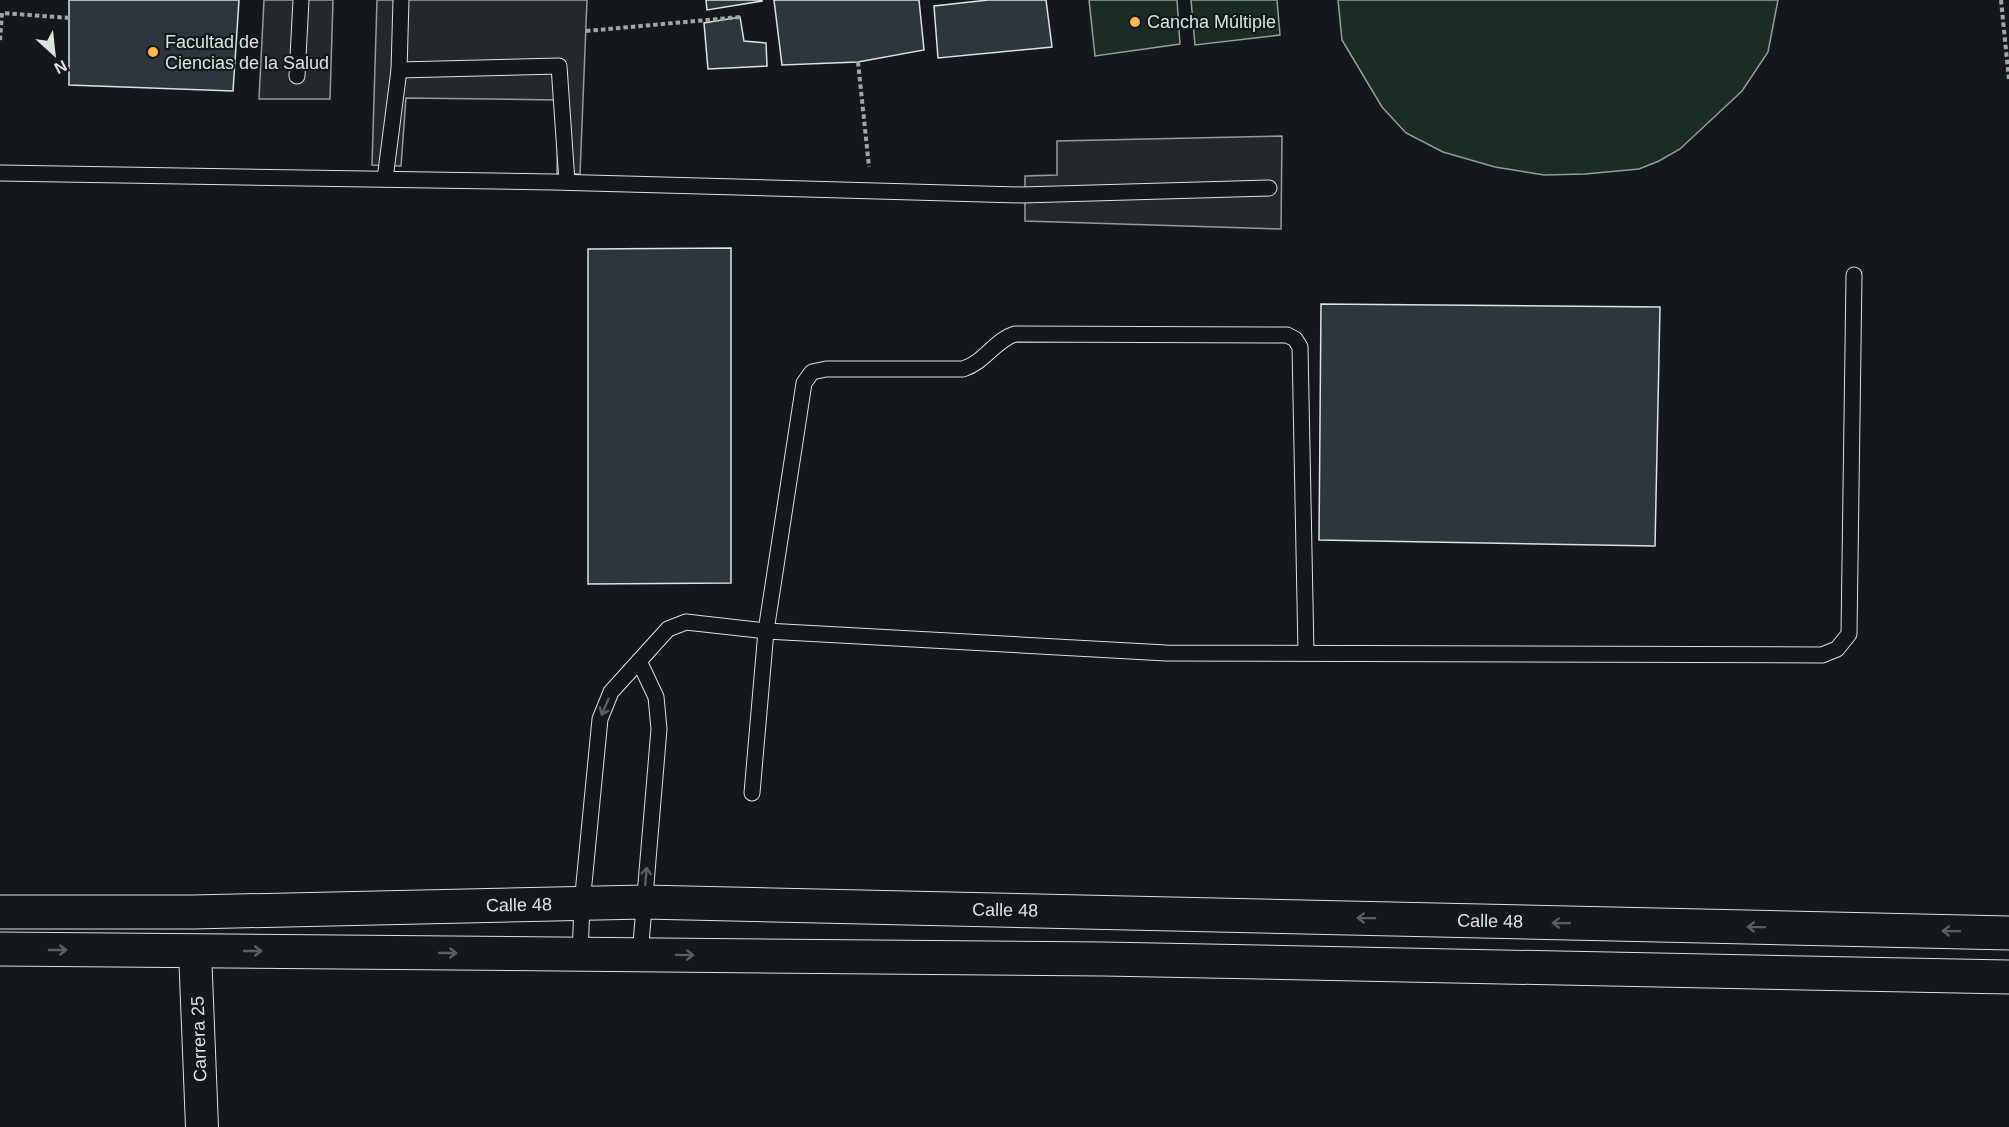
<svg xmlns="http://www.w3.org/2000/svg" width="2009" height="1127" font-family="Helvetica,sans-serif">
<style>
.green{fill:#1a2d24;stroke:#939e99;stroke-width:1.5}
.parking{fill:#24282b;stroke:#939e99;stroke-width:1.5}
.building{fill:#2c363c;stroke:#d8e6dc;stroke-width:1.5}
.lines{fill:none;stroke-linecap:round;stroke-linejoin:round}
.service-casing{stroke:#d8e6dc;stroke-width:17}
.minor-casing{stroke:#d8e6dc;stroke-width:34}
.secondary-casing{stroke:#d8e6dc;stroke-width:35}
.path{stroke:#9da8a2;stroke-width:4;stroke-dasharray:4.5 3;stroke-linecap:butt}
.service{stroke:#14181c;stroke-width:15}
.minor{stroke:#14181c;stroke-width:32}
.secondary{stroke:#14181c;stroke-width:33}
.oneway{stroke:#59605f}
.poi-dot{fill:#ffb74d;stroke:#14181c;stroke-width:2}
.labels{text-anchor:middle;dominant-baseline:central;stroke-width:4.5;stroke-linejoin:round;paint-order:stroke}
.poi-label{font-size:18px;fill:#d8e6dc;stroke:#14181c;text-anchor:start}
.street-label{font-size:18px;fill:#d8e6dc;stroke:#14181c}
</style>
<rect width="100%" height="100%" fill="#14181c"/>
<g class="green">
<path d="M1089 0H1177L1180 44 1095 56Z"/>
<path d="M1191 0H1277L1280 35 1195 45Z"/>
<path d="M1338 0H1778L1768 52 1742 91 1680 149 1659 161 1639 169 1585 174 1544 175 1495 167 1443 152 1406 133 1382 107 1342 40Z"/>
</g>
<g class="parking">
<path d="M264 0H333L330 99H259Z"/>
<path d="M377 0H587L580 174 557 173 558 100 406 98 401 166 372 165Z"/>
<path d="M1282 136 1281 229 1025 221V176L1057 175V141Z"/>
</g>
<g class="building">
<path d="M69 0H239L233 91 69 85Z"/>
<path d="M706 0H762V1L707 10Z"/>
<path d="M774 0H919L924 50 858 62 782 65Z"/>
<path d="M988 0H1046L1052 47 938 58 934 6Z"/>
<path d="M740 17 744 41 766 43 767 66 708 69 704 23Z"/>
<path d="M731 248V583L588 584V249Z"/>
<path d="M1321 304 1660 307 1655 546 1319 540Z"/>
</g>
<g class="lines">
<g class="service-casing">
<g id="service">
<path d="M399 70 559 66 567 182"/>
<path d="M297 76 301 0"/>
<path d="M0 173 553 182 1022 195 1269 188"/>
<path d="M385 179 399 70 401 0"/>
<path d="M639 661 656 697 659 729 640 955"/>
<path d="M752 793 766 631 804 383 812 372 826 369H963C985 362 995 340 1015 334L1287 335 1295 339 1300 347 1306 653"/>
<path d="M580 954 582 904 600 719 611 692 668 629 686 622 766 631 1166 653 1822 655 1837 649 1849 634 1854 275"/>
</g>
</g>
<g class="minor-casing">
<path id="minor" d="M195 951 202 1127"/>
</g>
<g class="secondary-casing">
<g id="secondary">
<path d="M0 912H193L644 902 2009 933"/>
<path d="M0 949 1103 959 2009 977"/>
</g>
</g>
<g class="path">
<path d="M2001 0 2009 80"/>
<path d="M586 31 740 17"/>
<path d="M0 40 2 13 70 18"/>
<path d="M858 62 869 167"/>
</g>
<use href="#service" class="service"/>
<use href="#minor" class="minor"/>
<use href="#secondary" class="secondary"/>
</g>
<defs><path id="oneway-shaft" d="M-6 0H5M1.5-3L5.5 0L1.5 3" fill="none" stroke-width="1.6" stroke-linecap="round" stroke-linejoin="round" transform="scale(1.5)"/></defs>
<g class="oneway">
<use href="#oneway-shaft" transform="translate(605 707) rotate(113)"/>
<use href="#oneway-shaft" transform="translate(646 876) rotate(-85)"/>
<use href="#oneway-shaft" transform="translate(1366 918) rotate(-179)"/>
<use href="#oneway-shaft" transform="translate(1561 923) rotate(-179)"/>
<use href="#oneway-shaft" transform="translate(1756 927) rotate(-179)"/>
<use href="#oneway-shaft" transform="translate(1951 931) rotate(-179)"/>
<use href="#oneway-shaft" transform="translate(58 950)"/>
<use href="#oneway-shaft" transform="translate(253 951)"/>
<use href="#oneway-shaft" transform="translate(448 953)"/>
<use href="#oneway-shaft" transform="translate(685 955) rotate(1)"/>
</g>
<g class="poi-dot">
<circle cx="1135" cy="22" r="6"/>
<circle cx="153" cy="52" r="6"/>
</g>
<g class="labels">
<g class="poi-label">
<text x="1147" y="22">Cancha Múltiple</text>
<text x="165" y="42">Facultad de<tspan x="165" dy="21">Ciencias de la Salud</tspan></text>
</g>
<g class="street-label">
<text transform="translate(519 905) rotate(-1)">Calle 48</text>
<text transform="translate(1005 910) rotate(1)">Calle 48</text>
<text transform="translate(1490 921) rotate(1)">Calle 48</text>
<text transform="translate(199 1039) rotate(-92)">Carrera 25</text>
</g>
</g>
<g transform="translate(54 54) rotate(153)" stroke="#14181c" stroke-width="4.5" paint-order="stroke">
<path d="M0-4.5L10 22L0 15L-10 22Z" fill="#d8e6dc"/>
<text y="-9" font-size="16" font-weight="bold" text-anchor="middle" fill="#d8e6dc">N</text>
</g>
</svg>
